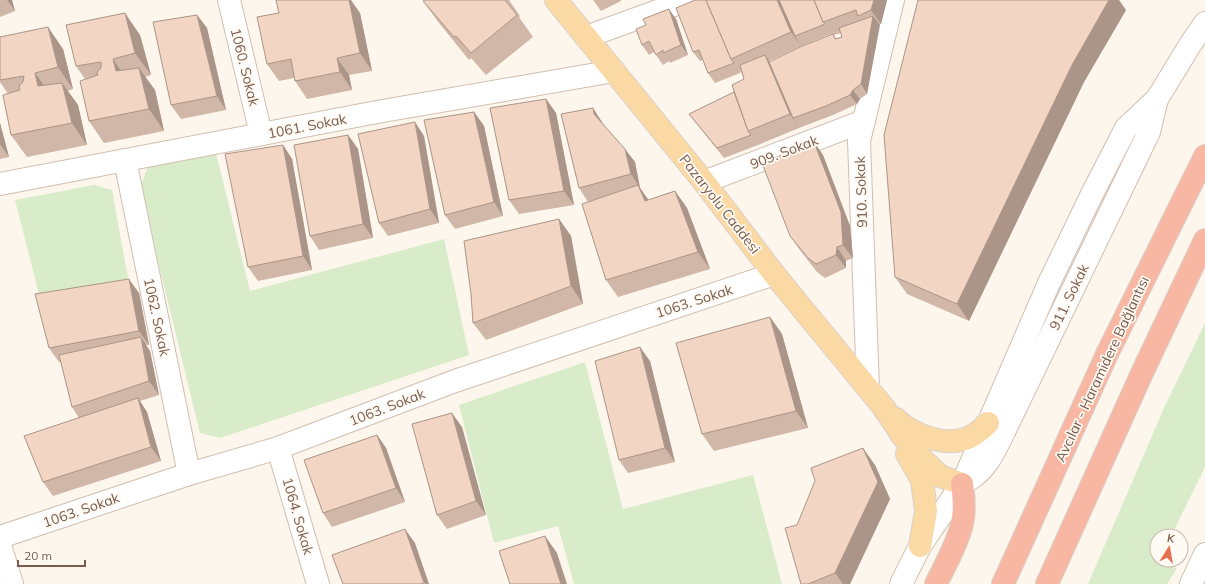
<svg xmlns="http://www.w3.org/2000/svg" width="1205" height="584" font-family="Mulish,sans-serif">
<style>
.green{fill:#d8ecc9}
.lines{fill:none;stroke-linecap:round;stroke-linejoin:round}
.minor-casing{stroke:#d1beb0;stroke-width:24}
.major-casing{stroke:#dad1cd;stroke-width:24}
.highway-casing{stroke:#dad1cd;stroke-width:24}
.minor{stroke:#fff;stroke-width:22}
.major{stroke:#fbd9a5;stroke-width:22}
.highway{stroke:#f7b7a3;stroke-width:22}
.wall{fill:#d1b7a8;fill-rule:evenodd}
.shaded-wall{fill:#aa9588}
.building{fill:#f3d5c3;stroke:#aa9588}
.labels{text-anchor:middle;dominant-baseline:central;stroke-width:3.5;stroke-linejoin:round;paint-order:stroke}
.street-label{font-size:14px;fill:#7a5c4d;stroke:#fffaf3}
</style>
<rect width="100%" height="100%" fill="#fdf6ec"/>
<g class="green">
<path d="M215 149 250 291 444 239 469 355 220 438 200 433 140 188 148 166Z"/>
<path d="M94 185 112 190 130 289 42 306 15 200Z"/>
<path d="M1205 323V467L1171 536H1157V560H1160L1158 563 1177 568 1167 584H1088L1164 408Z"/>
<path d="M585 362 623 509 753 475 782 584H574L558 526 494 543 459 405Z"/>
</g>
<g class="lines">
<g class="minor-casing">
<g id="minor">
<path d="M229 0 261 134"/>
<path d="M586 37 688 0"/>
<path d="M125 160 189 474"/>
<path d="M704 182 864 121"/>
<path d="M0 184 377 112 614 71"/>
<path d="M868 388 859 141 893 0"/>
<path d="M278 448 318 584"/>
<path d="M970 479C985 470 993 454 1001 438L1149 132 1157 99"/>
<path d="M0 537 189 474 278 448 455 381 774 274"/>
<path d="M0 545 12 584"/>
<path d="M901 584 920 546 962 484 1049 283 1093 192 1126 128 1157 99 1190 45 1205 23"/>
<path d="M1191 584 1205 554"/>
</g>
</g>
<g class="major-casing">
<g id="major">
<path d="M556 0 704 182 774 274 884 408 904 438 922 459 940 476 962 484"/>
<path d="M896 419C913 435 942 446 965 439 973 437 982 429 988 423"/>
<path d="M907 454 922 480 926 511 920 546"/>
</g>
</g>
<g class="highway-casing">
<g id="highway">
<path d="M936 584C945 565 957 545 962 524 965 511 964 497 962 484"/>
<path d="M1003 584 1107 354 1205 156"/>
<path d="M1047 584 1142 373 1205 240"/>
</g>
</g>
<use href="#minor" class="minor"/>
<use href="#major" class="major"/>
<use href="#highway" class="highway"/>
</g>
<g class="wall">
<path d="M0 0H12L15 11 0 17Z"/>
<path d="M424 0H509L520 16 519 17 533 37 486 75 471 58 469 60 439 23 423 1H424Z"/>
<path d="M593 0H621V1L601 11Z"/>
<path d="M695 0H887L881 24 879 25 867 94 860 99 857 104 833 115 799 128V127V128L758 145V144V145L724 158 696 123 689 114 734 92 744 79 742 73H741L740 71V73L715 83 708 73 703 60 700 61 693 52ZM841 33 842 37 836 39 834 35ZM831 34 832 35 770 62 769 61 801 46 800 44 801 46Z"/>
<path d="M1126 10 1084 82 969 321 907 294 895 277Z"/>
<path d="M360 13 372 71 349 75 352 90 307 99 295 81 294 78 279 81 267 64Z"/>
<path d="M197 15 207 28 226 110 181 119 171 105Z"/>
<path d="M676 19 688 55 670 63 669 61 663 65 654 52 649 55 642 45Z"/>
<path d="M140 35 151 75 145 77 155 90 164 131 104 143 89 121 85 79 76 66Z"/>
<path d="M0 37 63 49 73 89 68 91 78 105 87 145 27 157 11 135 8 94 0 82Z"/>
<path d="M546 99 556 113 574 205 519 214 509 200Z"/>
<path d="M474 112 484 126 503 216 455 229 445 215Z"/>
<path d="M602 122 603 124 635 162 640 188 648 200 675 191 687 208 710 269 618 297 606 280 594 200 588 202 579 188Z"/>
<path d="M0 123 9 157 0 159Z"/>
<path d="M348 135 358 149 373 238 319 250 310 236Z"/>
<path d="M424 136 439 223 388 236 379 223Z"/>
<path d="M814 142 823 155 850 226 853 258 846 261V268L825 278 817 272 800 250 790 236Z"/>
<path d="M283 145 292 159 312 270 258 281 248 267Z"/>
<path d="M559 219 571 236 583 304 486 340 473 323Z"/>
<path d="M139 293 149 345H146L150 351 159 395 140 401 147 412 161 461 53 496 43 482 79 418 72 407 61 362H59L49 348Z"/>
<path d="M770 317 782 334 808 428 714 451 702 434Z"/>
<path d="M650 361 675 462 628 473 619 460Z"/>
<path d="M462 427 486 515 447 529 437 515Z"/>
<path d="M377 435 386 448 405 502 332 527 323 513Z"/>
<path d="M875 465 890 499 850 584H801L797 525Z"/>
</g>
<g class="shaded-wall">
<path d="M7 0H12L15 11Z"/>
<path d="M349 0H351L360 13 372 71 360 53Z"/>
<path d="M777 0H781L795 36 801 46 791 32Z"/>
<path d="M874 0H887L881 24 871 10Z"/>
<path d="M1109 0H1119L1126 10 1084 82 969 321 957 304 1072 65Z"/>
<path d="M669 9 676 19 688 55 681 45Z"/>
<path d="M125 13 140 35 151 75 135 53Z"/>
<path d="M197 15 207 28 226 110 217 96Z"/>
<path d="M873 16 880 25 867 94 861 84Z"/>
<path d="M48 27 63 49 73 89 58 67Z"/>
<path d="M765 55 775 69 793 118 799 128 790 114Z"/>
<path d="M337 58 349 75 352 90 340 72Z"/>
<path d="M113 59 128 81 116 71Z"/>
<path d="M139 68 155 90 164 131 149 109Z"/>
<path d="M35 73 51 95 38 86Z"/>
<path d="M62 83 78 105 87 145 72 123Z"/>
<path d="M853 90 860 99 857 104 850 95Z"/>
<path d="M546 99 556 113 574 205 564 191Z"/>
<path d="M593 108 602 122 604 128 594 114Z"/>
<path d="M474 112 484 126 503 216 494 202Z"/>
<path d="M415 122 424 136 439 223 430 209Z"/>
<path d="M0 123 9 157 0 144Z"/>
<path d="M348 135 358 149 373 238 363 224Z"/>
<path d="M814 142 823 155 850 226 853 258 843 245Z"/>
<path d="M283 145 292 159 312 270 303 256Z"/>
<path d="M625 149 635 162 640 188 631 174Z"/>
<path d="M638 185 650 202 645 201Z"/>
<path d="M675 191 687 208 710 269 698 252Z"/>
<path d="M559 219 571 236 583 304 571 286Z"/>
<path d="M837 247 846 261V268L836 255Z"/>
<path d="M129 279 139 293 149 345 139 331Z"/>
<path d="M770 317 782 334 808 428 796 411Z"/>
<path d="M141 337 150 351 159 395 149 381Z"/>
<path d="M640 347 650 361 675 462 665 448Z"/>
<path d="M138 398 147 412 161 461 151 447Z"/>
<path d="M452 413 462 427 486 515 476 501Z"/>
<path d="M377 435 386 448 405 502 396 488Z"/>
<path d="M863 448 875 465 890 499 850 584H843L835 573Z"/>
<path d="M405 529 415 543 429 584H425L424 583Z"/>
<path d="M545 536 557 553 567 584H561Z"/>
</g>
<g class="building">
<path d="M276 0H349L360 53 337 58 340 72 295 81 291 59 267 64 257 17 279 13Z"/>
<path d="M425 0H505L517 15 471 53 456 36 454 37 423 1Z"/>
<path d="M695 0H706L731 59 734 63 708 73 699 50 693 52 676 8Z"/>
<path d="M706 0H777L791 32 731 59Z"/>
<path d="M779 0H814L823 22 825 24 795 36Z"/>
<path d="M814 0H874L871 10 858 16 856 10 823 22Z"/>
<path d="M918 0H1109L1072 65 957 304 895 277 884 135Z"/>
<path d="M669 9 681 45 663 53V50L656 55 649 41 642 45 636 29 646 25 643 19Z"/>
<path d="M125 13 135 53 113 59 116 71 139 68 149 109 89 121 80 81 98 75 97 72 101 68V62L76 66 66 25Z"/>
<path d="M197 15 217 96 171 105 153 22Z"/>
<path d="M873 16 861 84 853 90 850 95 826 106 793 118 769 62 800 47 833 34 835 39 842 37 839 28Z"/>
<path d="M48 27 58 67 35 73 38 86 62 83 72 123 11 135 3 95 20 90 19 86 23 82 24 76 0 80V37Z"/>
<path d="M765 55 790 114 748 131 732 85 744 79 740 65Z"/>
<path d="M734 92 748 131 751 135 717 148 689 114Z"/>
<path d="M546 99 564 191 509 200 490 108Z"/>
<path d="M593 108 594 114 625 149 631 174 579 188 561 114Z"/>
<path d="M474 112 494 202 445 215 424 120Z"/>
<path d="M415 122 430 209 379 223 358 134Z"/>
<path d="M348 135 363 224 310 236 294 145Z"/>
<path d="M814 142 841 212 843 245 837 247 836 255 816 264 808 258 790 236 762 163Z"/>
<path d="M283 145 303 256 248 267 225 154Z"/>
<path d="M638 185 645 201 675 191 698 252 606 280 582 204Z"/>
<path d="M559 219 571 286 473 323 471 294 464 241Z"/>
<path d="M129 279 139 331 49 348 35 294Z"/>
<path d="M770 317 796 411 702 434 676 343Z"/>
<path d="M141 337 149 381 72 407 59 355Z"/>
<path d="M640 347 665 448 619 460 595 361Z"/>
<path d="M138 398 151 447 43 482 24 436Z"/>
<path d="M452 413 476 501 437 515 412 424Z"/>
<path d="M377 435 396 488 323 513 304 460Z"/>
<path d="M863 448 878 482 835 573 808 584H801L785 528 797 525 815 481 811 468Z"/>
<path d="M405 529 424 583 420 584H343L332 555Z"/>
<path d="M545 536 561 584H510L499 551Z"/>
</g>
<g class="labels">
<g class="street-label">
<text transform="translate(245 67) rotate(76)">1060. Sokak</text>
<text transform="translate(307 126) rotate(-11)">1061. Sokak</text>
<text transform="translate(784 152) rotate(-21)">909. Sokak</text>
<text transform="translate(861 192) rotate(-92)">910. Sokak</text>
<text transform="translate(720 204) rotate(52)">Pazaryolu Caddesi</text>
<text transform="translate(1069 297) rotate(-64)">911. Sokak</text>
<text transform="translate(694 301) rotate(-18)">1063. Sokak</text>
<text transform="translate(157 317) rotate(78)">1062. Sokak</text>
<text transform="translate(1102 369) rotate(-65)">Avcılar - Haramidere Bağlantısı</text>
<text transform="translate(387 407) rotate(-21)">1063. Sokak</text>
<text transform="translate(81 510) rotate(-19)">1063. Sokak</text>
<text transform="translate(298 516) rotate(74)">1064. Sokak</text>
</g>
</g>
<g transform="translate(1169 548) rotate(11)"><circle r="19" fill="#fffaf3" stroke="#cabbb1"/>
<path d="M0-3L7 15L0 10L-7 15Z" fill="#e76f51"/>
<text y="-6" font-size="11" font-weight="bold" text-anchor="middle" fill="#7a5c4d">K</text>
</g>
<path d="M18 560v6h67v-6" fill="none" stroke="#7a5c4d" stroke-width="2"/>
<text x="24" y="560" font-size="12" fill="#7a5c4d" stroke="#fffaf3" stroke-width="3" paint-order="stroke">20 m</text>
</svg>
